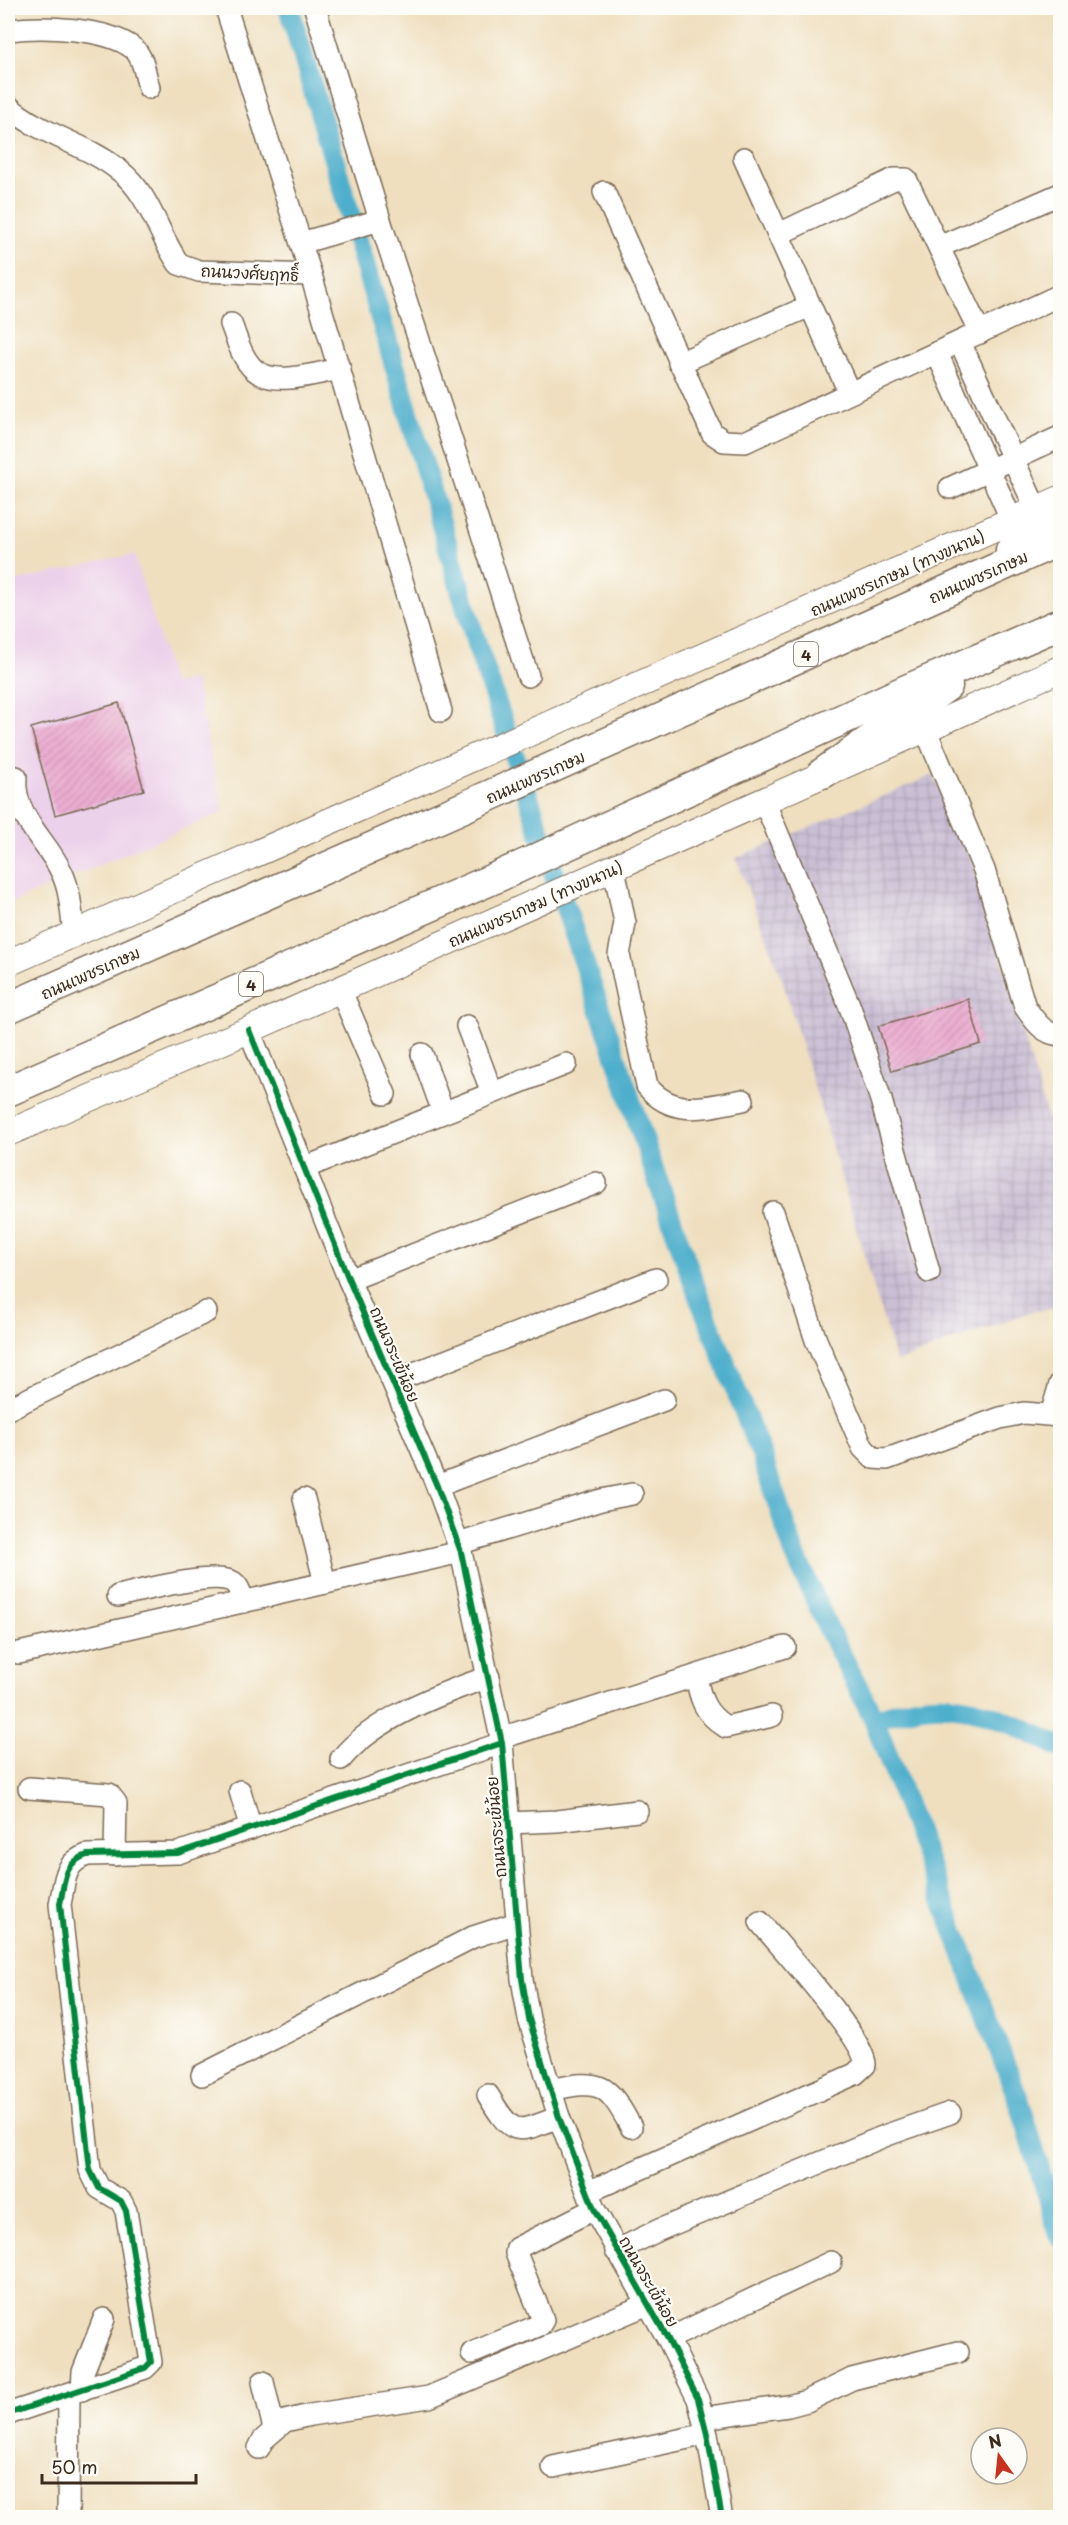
<svg xmlns="http://www.w3.org/2000/svg" width="1068" height="2525" font-family="'Playpen Sans','Playpen Sans Thai',sans-serif">
<style>
.built{fill:#ecd1ea}
.industrial{fill:url(#industrial-grid)}
.lines{fill:none;stroke-linecap:round;stroke-linejoin:round}
.canal{stroke:#4eafcc;stroke-width:21}
.building{fill:url(#building-hatch)}
.minor-casing{stroke:#7a6956;stroke-width:24}
.major-casing{stroke:#7a6956;stroke-width:28}
.highway-casing{stroke:#7a6956;stroke-width:33}
.minor{stroke:#fff;stroke-width:21}
.major{stroke:#fff;stroke-width:26}
.highway{stroke:#fff;stroke-width:30}
.cycleway-casing{stroke:#fdfcf7;stroke-width:10}
.cycleway{stroke:#00873e;stroke-width:6}
.labels{text-anchor:middle;dominant-baseline:central;stroke-width:4.5;stroke-linejoin:round;paint-order:stroke}
.shield{fill:#fdfcf7;stroke:#75695f;stroke-width:1.5}
.shield-label{font-size:15px;font-weight:bold;fill:#3b2a1e}
.street-label{font-size:16px;fill:#3b2a1e;stroke:#fdfcf7}
</style>
<defs>
<pattern id="industrial-grid" width="8" height="8" patternUnits="userSpaceOnUse" patternTransform="scale(1.5)"><rect width="8" height="8" fill="#cbbfd5"/><path d="M0 4h8M4 0v8" fill="none" stroke="#afa4b6"/></pattern>
<pattern id="building-hatch" width="6" height="6" patternUnits="userSpaceOnUse" patternTransform="scale(1.5)"><rect width="6" height="6" fill="#ecadd1"/><path d="M-1 1l2-2M0 6l6-6M5 7l2-2" fill="none" stroke="#cb95b3"/></pattern>
</defs>
<rect width="100%" height="100%" fill="#fdfcf7"/>
<filter id="ink" filterUnits="userSpaceOnUse"><feTurbulence type="fractalNoise" baseFrequency=".0167" numOctaves="2"/><feDisplacementMap in="SourceGraphic" scale="12" xChannelSelector="R" yChannelSelector="G"/><feConvolveMatrix kernelMatrix="1 2 1 2 8 2 1 2 1" color-interpolation-filters="sRGB"/></filter>
<filter id="wash" filterUnits="userSpaceOnUse"><feTurbulence type="fractalNoise" baseFrequency=".008" numOctaves="4" result="noise"/><feDisplacementMap in="SourceGraphic" scale="24" xChannelSelector="R" yChannelSelector="G"/><feGaussianBlur stdDeviation="1.35" result="paint"/><feColorMatrix in="noise" values="0 0 0 0 0 0 0 0 0 0 0 0 0 0 0 0 0 1.4 0 .05"/><feComposite in="paint" operator="in"/></filter>
<g filter="url(#wash)">
<rect width="100%" height="100%" fill="#efdfbf"/>
<path class="built" d="M134 554 173 684 195 680 223 812 8 904V583Z"/>
<path class="industrial" d="M933 775 970 852 1060 1160V1307L1030 1312 896 1362 782 979 736 858Z"/>
<g class="lines">
<g class="canal">
<path d="M289 8 477 645 654 1170 697 1292 761 1454 794 1552 828 1628 874 1719 1021 2107 1060 2237"/>
<path d="M874 1719C889 1715 904 1709 919 1707 971 1698 1016 1726 1060 1747"/>
</g>
</g>
<g id="blocks">
<g class="building">
<path d="M119 703 144 790 55 815 31 728Z"/>
<path d="M968 999 981 1044 892 1071 878 1026Z"/>
</g>
</g>
</g>
<g filter="url(#ink)">
<use href="#blocks" fill-opacity="0" stroke="#7a6956" stroke-width="1.5"/>
<g class="lines">
<g class="minor-casing">
<g id="minor">
<path d="M226 8 311 275 441 711"/>
<path d="M315 8 380 220 528 676"/>
<path d="M8 30C41 26 107 27 134 49 144 58 145 75 149 88"/>
<path d="M8 106C40 135 86 143 120 171 150 194 158 235 179 264L199 271 311 275"/>
<path d="M744 158 849 392"/>
<path d="M604 192 712 433 724 441 745 442 1060 295"/>
<path d="M779 234 894 179H906L980 333"/>
<path d="M301 243 380 220"/>
<path d="M939 247 1060 194"/>
<path d="M231 324C237 339 243 364 259 373 280 385 317 373 340 369"/>
<path d="M960 342 1036 509"/>
<path d="M937 353 1012 521"/>
<path d="M679 363 810 306"/>
<path d="M950 488 1060 437"/>
<path d="M925 728 984 870 1025 1007C1035 1021 1043 1034 1060 1035"/>
<path d="M16 777C12 816 48 841 62 873 71 892 71 913 74 933"/>
<path d="M765 803 850 1007 881 1100 929 1272"/>
<path d="M614 868 625 923 619 955 647 1086C672 1118 708 1107 743 1100"/>
<path d="M340 989 385 1094"/>
<path d="M467 1026 492 1093"/>
<path d="M249 1030 349 1280 437 1486 461 1552 502 1743 522 1979 529 2019 559 2117 594 2209 668 2339 698 2399 707 2434 722 2518"/>
<path d="M422 1054 443 1112"/>
<path d="M304 1168 566 1064"/>
<path d="M773 1212 816 1340 863 1448 873 1458 887 1459 1000 1418 1024 1413 1060 1416"/>
<path d="M349 1280 596 1183"/>
<path d="M394 1381 656 1279"/>
<path d="M8 1409 206 1312"/>
<path d="M1051 1415 1060 1384"/>
<path d="M437 1486 664 1400"/>
<path d="M304 1499 325 1583"/>
<path d="M458 1544 601 1500 632 1494"/>
<path d="M118 1596C139 1591 216 1571 233 1582 239 1586 241 1595 244 1602"/>
<path d="M19 1653 461 1552"/>
<path d="M696 1676C700 1699 705 1714 726 1727L772 1716"/>
<path d="M501 1738 785 1647"/>
<path d="M341 1759C373 1719 441 1693 489 1677"/>
<path d="M29 1788 109 1794 116 1803 115 1855"/>
<path d="M240 1791 251 1829"/>
<path d="M508 1823 557 1821 637 1811"/>
<path d="M202 2075 473 1937 517 1923"/>
<path d="M551 2090C600 2079 607 2082 631 2127"/>
<path d="M488 2095C513 2137 515 2134 559 2117"/>
<path d="M588 2192 855 2074 865 2065C867 2041 779 1945 760 1922"/>
<path d="M616 2251 659 2230 887 2135 950 2113"/>
<path d="M668 2339 831 2262"/>
<path d="M472 2353 540 2325 543 2320 516 2253 517 2248 594 2209"/>
<path d="M263 2382 274 2429"/>
<path d="M82 2390 83 2372 104 2319"/>
<path d="M8 2414 145 2368 151 2362 126 2211 121 2201 99 2188 90 2170 60 1904C65 1882 63 1863 87 1855L178 1853 502 1743"/>
<path d="M703 2418 788 2406 807 2401 852 2379 958 2352"/>
<path d="M259 2448 263 2440 285 2421 310 2415 429 2397 648 2304"/>
<path d="M553 2467 707 2434"/>
<path d="M68 2518 69 2395"/>
</g>
</g>
<g class="major-casing">
<g id="major">
<path d="M8 963 1060 499"/>
<path d="M8 1133 249 1030 1060 669"/>
</g>
</g>
<g class="highway-casing">
<g id="highway">
<path d="M1011 550 1060 507"/>
<path d="M823 773 947 686"/>
<path d="M8 1008 464 807 1060 540"/>
<path d="M8 1091 495 878 909 689 1060 624"/>
</g>
</g>
<use href="#minor" class="minor"/>
<use href="#major" class="major"/>
<use href="#highway" class="highway"/>
<g class="cycleway-casing">
<g id="cycleway">
<path d="M249 1030 349 1280 437 1486 461 1552 502 1743 522 1979 529 2019 559 2117 594 2209 668 2339 698 2399 707 2434 722 2518"/>
<path d="M8 2414 145 2368 151 2362 126 2211 121 2201 99 2188 90 2170 60 1904C65 1882 63 1863 87 1855L178 1853 502 1743"/>
</g>
</g>
<use href="#cycleway" class="cycleway"/>
</g>
</g>
<g class="labels">
<g class="shield">
<rect x="794" y="642" width="24" height="24" rx="4.5"/>
<rect x="239" y="972" width="24" height="24" rx="4.5"/>
</g>
<g class="shield-label">
<text x="806" y="654">4</text>
<text x="251" y="984">4</text>
</g>
<g class="street-label">
<text transform="translate(250 272) rotate(3)">ถนนวงศ์ยฤทธิ์</text>
<text transform="translate(897 572) rotate(-24)">ถนนเพชรเกษม (ทางขนาน)</text>
<text transform="translate(978 576) rotate(-24)">ถนนเพชรเกษม</text>
<text transform="translate(535 776) rotate(-24)">ถนนเพชรเกษม</text>
<text transform="translate(535 903) rotate(-24)">ถนนเพชรเกษม (ทางขนาน)</text>
<text transform="translate(90 972) rotate(-24)">ถนนเพชรเกษม</text>
<text transform="translate(396 1354) rotate(67)">ถนนจระเข้น้อย</text>
<text transform="translate(495 1827) rotate(-95)">ถนนจระเข้น้อย</text>
<text transform="translate(650 2281) rotate(60)">ถนนจระเข้น้อย</text>
</g>
</g>
<rect width="1068" height="2525" fill="none" stroke="#fdfcf7" stroke-width="30"/>
<g transform="translate(999 2456) rotate(345)"><circle r="28" fill="#fdfcf7" stroke="#afa8a0" stroke-width="1.5"/>
<path d="M0-4.5L10 22L0 15L-10 22Z" fill="#c8321e"/>
<text y="-9" font-size="16" font-weight="bold" text-anchor="middle" fill="#3b2a1e">N</text>
</g>
<path d="M42 2474v9h154v-9" fill="none" stroke="#3b2a1e" stroke-width="3"/>
<text x="51" y="2474" font-size="18" fill="#3b2a1e" stroke="#fdfcf7" stroke-width="4.5" paint-order="stroke">50 m</text>
</svg>
